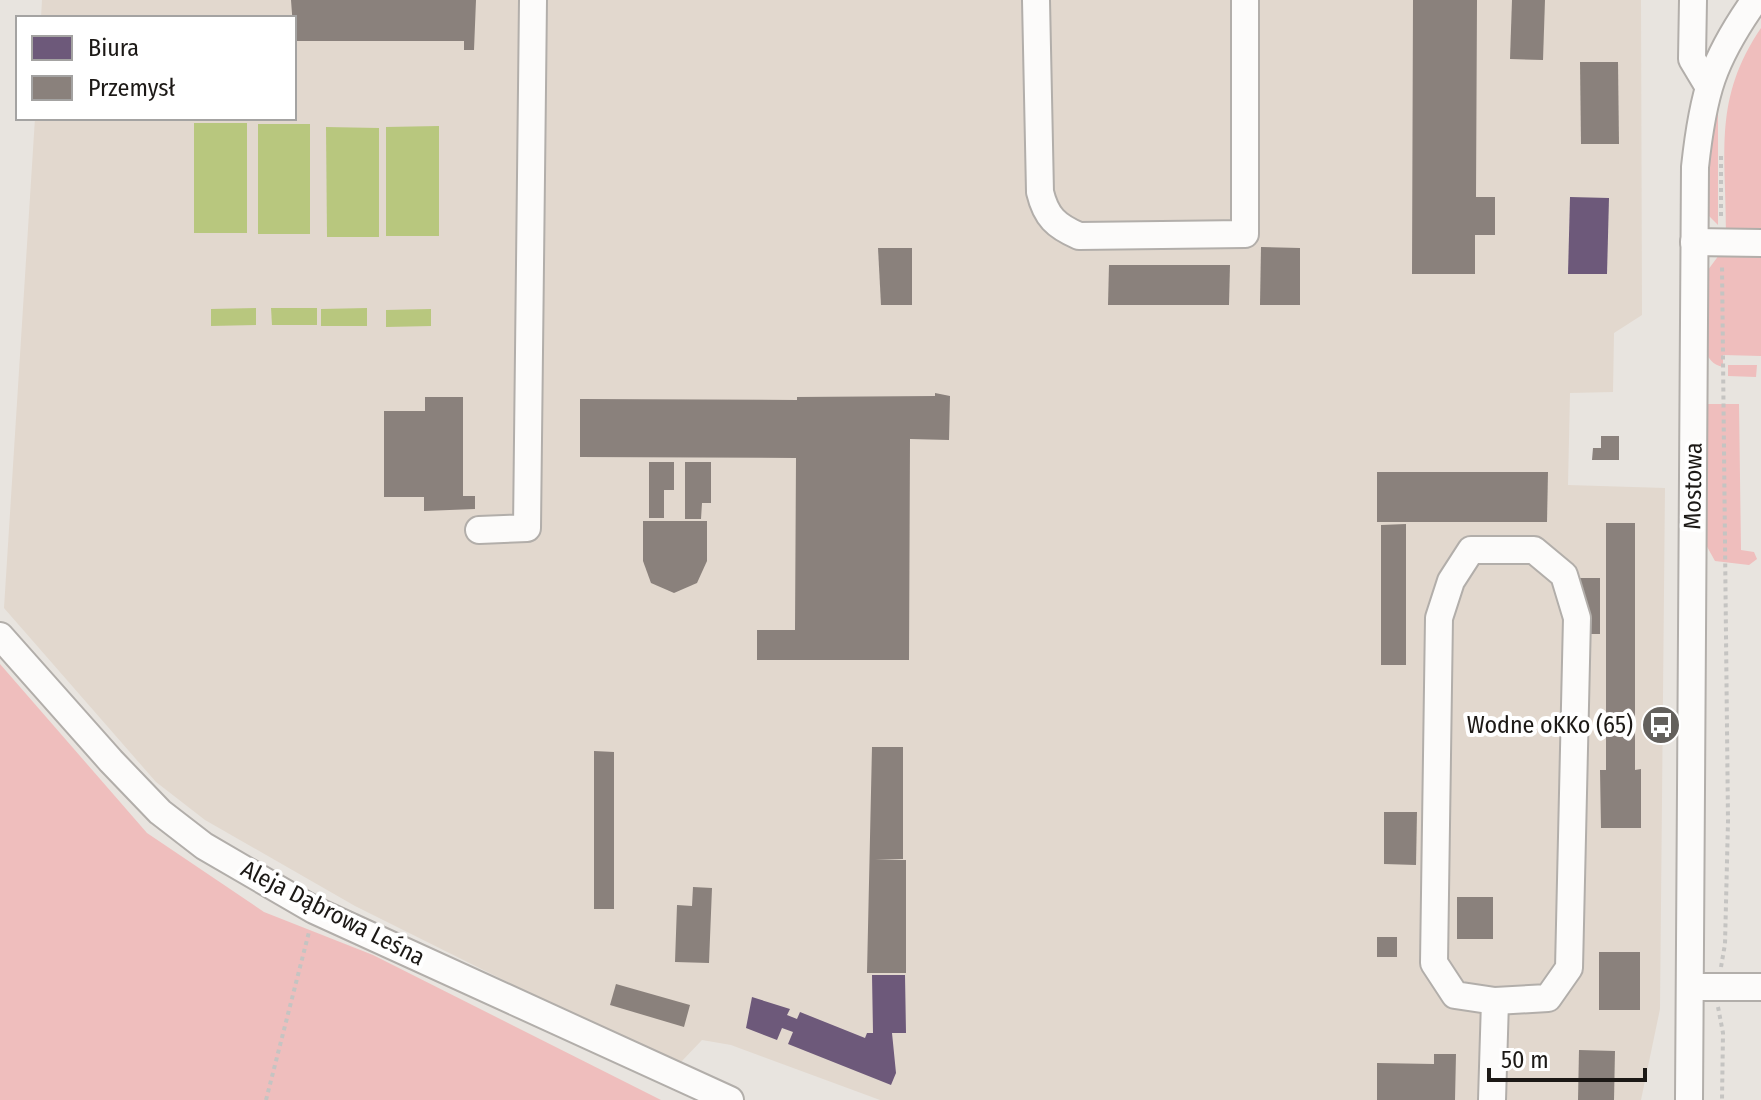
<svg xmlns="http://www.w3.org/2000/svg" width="1761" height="1100" font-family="'Fira Sans Condensed',sans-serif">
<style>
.built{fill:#e2d8ce}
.green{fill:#efbebd}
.water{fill:#b8c77e}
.offices{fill:#6d597a}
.industry{fill:#8a817c}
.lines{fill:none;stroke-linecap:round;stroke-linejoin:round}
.minor-casing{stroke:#b2aeaa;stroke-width:30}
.path{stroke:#c5c4c2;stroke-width:4;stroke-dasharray:4 4;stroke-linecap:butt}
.minor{stroke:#fcfbfa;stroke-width:26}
.labels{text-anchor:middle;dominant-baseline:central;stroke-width:8;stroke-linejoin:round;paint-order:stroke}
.street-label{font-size:24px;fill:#1c1916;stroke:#fff}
.poi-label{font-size:24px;fill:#1c1916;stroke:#fff;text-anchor:end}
</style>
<rect width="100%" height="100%" fill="#e8e4df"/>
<path class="built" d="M42 0H1641L1642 315 1614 333 1613 392 1570 393 1568 485 1665 488 1660 1009 1641 1100H880L731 1045 702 1040 681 1062 586 1021 355 906 205 820 156 782 4 608 35 118H294V18H41Z"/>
<g class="green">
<path d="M1761 28V233L1726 231C1726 151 1713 99 1761 28Z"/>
<path d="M1718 107V225L1707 214V166Z"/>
<path d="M1761 251V356L1723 355V367C1713 365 1709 359 1705 351V274L1719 255Z"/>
<path d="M1728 365H1757L1756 377 1728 376Z"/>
<path d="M1708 404H1739L1741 550 1754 552 1757 559 1749 565 1715 561 1705 543Z"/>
<path d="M0 664 147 833 264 912 373 955 661 1100H0Z"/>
</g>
<g class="water">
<rect x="194" y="123" width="53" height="110"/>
<rect x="258" y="124" width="52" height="110"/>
<path d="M439 126V236H386V127Z"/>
<path d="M326 127 379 128V237H327Z"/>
<path d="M256 308V325L211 326V309Z"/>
<path d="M271 308H317V325H272Z"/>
<path d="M367 308V326H321V309Z"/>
<path d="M431 309V326L386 327V310Z"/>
</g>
<g class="offices">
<path d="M1570 197 1609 198 1607 274H1568Z"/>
<path d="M872 975H905L906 1033H892L896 1073 891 1085 788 1044 793 1032 782 1028 777 1040 746 1028 752 997 790 1009 787 1015 797 1019 800 1012 865 1038 867 1033H873Z"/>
</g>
<g class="industry">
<path d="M291 0H476L474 50H464V41H294Z"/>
<path d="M1413 0H1477L1476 197H1495V235H1475V274H1412Z"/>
<path d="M1512 0H1545L1543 60 1510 59Z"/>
<path d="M1580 62H1618L1619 144H1581Z"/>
<path d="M1261 247 1300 248V305H1260Z"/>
<path d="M878 248H912V305H881Z"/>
<path d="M1109 265H1230L1229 305H1108Z"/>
<path d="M935 393 950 396 949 440 910 439 909 660H757V630H795L796 458 580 457V399L797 400V397L935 396Z"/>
<path d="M425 397H463V496H475V509L424 511V497H384V411H425Z"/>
<path d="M1601 436H1619V460H1592L1593 448H1601Z"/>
<path d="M649 462H674V490H664V518H649Z"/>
<path d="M685 462H711V503H702L701 519H685Z"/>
<path d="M1377 472H1548L1547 522H1377Z"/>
<path d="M643 521H707V561L697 583 674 593 651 583 643 561Z"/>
<path d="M1606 523H1635V770L1641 769V828H1601L1600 770H1606Z"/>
<path d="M1406 524V665H1381V525Z"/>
<rect x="1580" y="578" width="20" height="56"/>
<path d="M872 747H903V859L875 860H906V973H867Z"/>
<path d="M594 751 614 752V909H594Z"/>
<path d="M1384 812H1417L1416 865 1384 864Z"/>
<path d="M693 887 712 888 709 963 675 962 677 905 692 906Z"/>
<rect x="1457" y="897" width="36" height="42"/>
<rect x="1377" y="937" width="20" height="20"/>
<rect x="1599" y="952" width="41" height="58"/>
<path d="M616 984 690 1005 684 1027 610 1005Z"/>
<path d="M1579 1050 1615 1051 1614 1100H1578Z"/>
<path d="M1434 1054H1456L1455 1100H1377V1063L1434 1064Z"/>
</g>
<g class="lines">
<g class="minor-casing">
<g id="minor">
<path d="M1036 0 1040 192C1046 217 1056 226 1079 236L1245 234V0"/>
<path d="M1693 0 1692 59 1707 84"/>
<path d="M1694 242 1761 243"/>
<path d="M479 530 527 528 533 0"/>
<path d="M1471 550H1534L1564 575 1577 618 1569 968 1548 998 1495 1001 1455 995 1434 963 1439 618 1451 581Z"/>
<path d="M0 636 111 761 160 812 204 846 314 910 730 1100"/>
<path d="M1691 987H1761"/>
<path d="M1492 1100 1495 1001"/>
<path d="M1689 1100 1695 167C1703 93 1712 61 1755 0"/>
</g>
</g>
<g class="path">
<path d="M1721 156V219"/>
<path d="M1721 967 1725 944 1728 821 1722 264"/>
<path d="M1718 1007 1723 1033 1722 1100"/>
<path d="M266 1100 309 932"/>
</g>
<use href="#minor" class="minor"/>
</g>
<defs>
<g id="bus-disc" transform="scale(2)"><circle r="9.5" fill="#63605c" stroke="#fff"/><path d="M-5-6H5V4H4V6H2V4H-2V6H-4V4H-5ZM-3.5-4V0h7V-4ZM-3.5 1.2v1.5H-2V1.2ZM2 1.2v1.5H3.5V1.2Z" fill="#fff"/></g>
</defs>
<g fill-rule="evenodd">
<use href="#bus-disc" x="1661" y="725"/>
</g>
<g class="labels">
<g class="street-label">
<text transform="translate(1693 486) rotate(-89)">Mostowa</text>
<text transform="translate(333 913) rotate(27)">Aleja Dąbrowa Leśna</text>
</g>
<g class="poi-label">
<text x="1633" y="725">Wodne oKKo (65)</text>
</g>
</g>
<rect x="16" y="16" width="280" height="104" fill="#ffffff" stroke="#a4a3a2" stroke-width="2"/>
<rect x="32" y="36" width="40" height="24" fill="#6d597a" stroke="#a4a3a2" stroke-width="2"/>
<text x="88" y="56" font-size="24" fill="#1c1916">Biura</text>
<rect x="32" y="76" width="40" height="24" fill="#8a817c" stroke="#a4a3a2" stroke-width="2"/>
<text x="88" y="96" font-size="24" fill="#1c1916">Przemysł</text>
<path d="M1489 1068v12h156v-12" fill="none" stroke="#1c1916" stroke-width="4"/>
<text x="1501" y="1068" font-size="24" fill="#1c1916" stroke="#ffffff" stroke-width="6" paint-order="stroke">50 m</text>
</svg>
